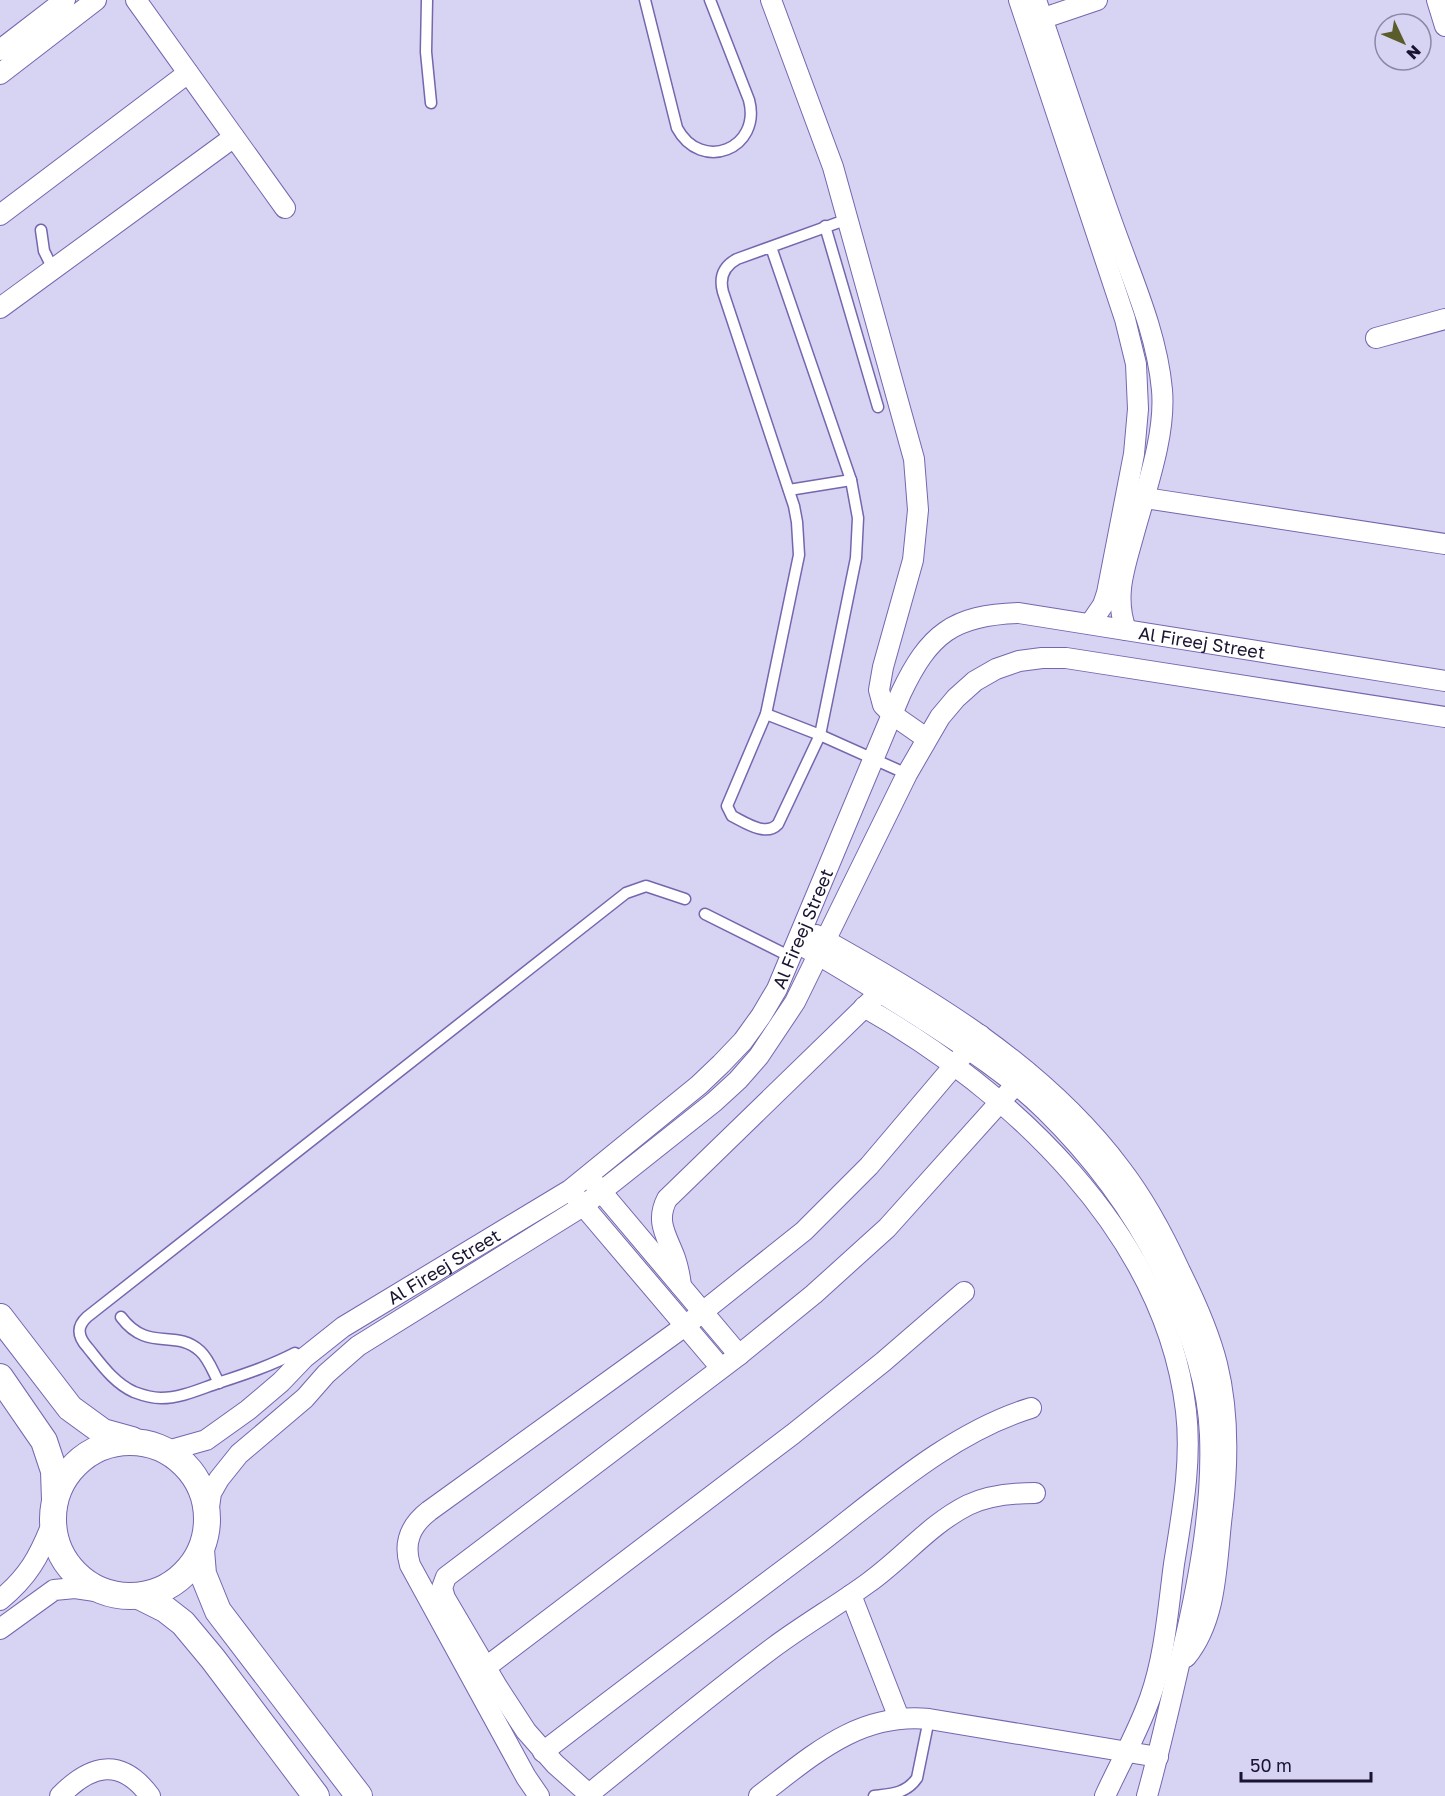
<svg xmlns="http://www.w3.org/2000/svg" width="1445" height="1796" font-family="'Golos Text',sans-serif">
<style>
.lines{fill:none;stroke-linecap:round;stroke-linejoin:round}
.service-casing{stroke:#7566ae;stroke-width:13}
.minor-casing{stroke:#7566ae;stroke-width:22}
.tertiary-casing{stroke:#7566ae;stroke-width:28}
.service{stroke:#fff;stroke-width:10}
.minor{stroke:#fff;stroke-width:20}
.tertiary{stroke:#fff;stroke-width:26}
.labels{text-anchor:middle;dominant-baseline:central;stroke-width:6;stroke-linejoin:round;paint-order:stroke}
.street-label{font-size:18px;fill:#1b1431;stroke:#d7d3f3}
</style>
<rect width="100%" height="100%" fill="#d7d3f3"/>
<g class="lines">
<g class="service-casing">
<g id="service">
<path d="M427 0 426 52 431 103"/>
<path d="M645 0 677 128C701 173 762 149 749 100L710 0"/>
<path d="M825 226 878 407"/>
<path d="M41 230 44 251 53 269"/>
<path d="M771 247 851 480 858 518 856 558 820 735 778 824C766 837 746 823 732 816L727 806 766 714 799 555 797 522 794 506 723 292C719 277 724 266 737 259L848 219"/>
<path d="M789 490 851 480"/>
<path d="M766 714 820 735 907 774"/>
<path d="M705 914 791 957"/>
<path d="M121 1317C148 1353 175 1328 200 1351 209 1359 213 1372 219 1383"/>
<path d="M304 1358 295 1353C270 1366 245 1374 218 1383 200 1389 181 1398 161 1398 152 1398 142 1395 134 1392 114 1383 101 1364 88 1348 78 1337 76 1327 87 1317L626 893 646 886 685 899"/>
<path d="M874 1796C891 1794 906 1794 917 1778L929 1719"/>
</g>
</g>
<g class="minor-casing">
<g id="minor">
<path d="M136 0 285 208"/>
<path d="M771 0 833 167 914 459 918 510 913 560 883 667 879 690 883 705 893 715 926 738"/>
<path d="M1019 0 1125 319 1136 364 1138 409 1134 454 1107 593 1103 605 1090 624"/>
<path d="M1036 0C1062 76 1087 153 1114 228 1133 281 1157 334 1162 390 1166 436 1145 492 1133 537 1124 569 1114 597 1126 630"/>
<path d="M1437 0 1445 26"/>
<path d="M1032 22 1097 0"/>
<path d="M0 50 65 0"/>
<path d="M0 74 96 0"/>
<path d="M0 215 188 73"/>
<path d="M0 308 234 137"/>
<path d="M1376 338 1445 319"/>
<path d="M1132 496 1445 544"/>
<path d="M816 935C928 997 1043 1065 1121 1169 1144 1199 1164 1236 1180 1271 1195 1301 1209 1332 1217 1364 1229 1412 1228 1465 1222 1514 1216 1562 1218 1618 1186 1657"/>
<path d="M806 948C845 970 883 994 921 1018 964 1046 1008 1074 1045 1110 1098 1162 1142 1223 1172 1291 1192 1338 1208 1384 1210 1435 1213 1512 1197 1591 1179 1665 1169 1709 1159 1753 1147 1796"/>
<path d="M864 1007C1011 1090 1165 1233 1186 1411 1192 1462 1182 1514 1174 1564 1168 1609 1165 1656 1150 1698 1138 1732 1120 1763 1105 1796"/>
<path d="M594 1183 739 1355"/>
<path d="M575 1196 721 1368"/>
<path d="M681 1286C680 1276 678 1267 675 1258 667 1236 655 1222 667 1199L873 999"/>
<path id="s1" d="M167 1451 206 1440 248 1410 281 1382 304 1358 343 1327 570 1190 699 1085 721 1064 743 1041 761 1016 777 989 901 693C929 634 953 615 1019 613L1445 681"/>
<path d="M207 1522 211 1493 219 1479 239 1454 305 1398 326 1374 358 1346 583 1206 714 1102 738 1080 759 1056 795 1002 907 774 940 717 956 698 975 681 996 669 1019 661 1042 658H1066L1445 717"/>
<path d="M851 1595 899 1718"/>
<path d="M0 1600C28 1577 39 1557 52 1524"/>
<path d="M0 1629 54 1590 75 1588 102 1592"/>
<path d="M477 1674 793 1434 883 1362 964 1292"/>
<path d="M543 1752C634 1682 726 1613 818 1544 883 1494 952 1432 1031 1408"/>
<path d="M589 1794C650 1745 711 1694 774 1647 805 1624 838 1605 868 1583 903 1558 930 1524 968 1505 989 1495 1012 1493 1035 1493"/>
<path d="M60 1796C91 1764 121 1757 150 1796"/>
<path d="M539 1796 526 1777 410 1565C403 1542 411 1525 429 1511L685 1326 804 1231 869 1166 980 1035"/>
<path d="M591 1796 555 1764 526 1731 498 1688 445 1598 442 1588 446 1577 739 1355 814 1294 887 1228 1027 1072"/>
<path d="M759 1796C812 1756 858 1712 929 1719L1158 1757"/>
</g>
</g>
<g class="tertiary-casing">
<g id="tertiary">
<path d="M0 1317 70 1408 103 1432 132 1440"/>
<path d="M0 1377 44 1441 54 1471 55 1500"/>
<circle cx="130" cy="1519" r="77"/>
<path d="M201 1550 203 1574 218 1611 359 1796"/>
<path d="M139 1596 165 1609 183 1623 213 1659 316 1796"/>
</g>
</g>
<use href="#service" class="service"/>
<use href="#minor" class="minor"/>
<use href="#tertiary" class="tertiary"/>
</g>
<g class="labels">
<g class="street-label">
<text stroke="none"><textPath href="#s1" startOffset="1434">Al Fireej Street</textPath></text>
<text stroke="none"><textPath href="#s1" startOffset="840">Al Fireej Street</textPath></text>
<text stroke="none"><textPath href="#s1" startOffset="336">Al Fireej Street</textPath></text>
</g>
</g>
<g transform="translate(1403 42) rotate(134)"><circle r="28" fill="#d7d3f3" stroke="#8c87a5" stroke-width="1.5"/>
<path d="M0-4.5L10 22L0 15L-10 22Z" fill="#5a5d2b"/>
<text y="-9" font-size="16" font-weight="bold" text-anchor="middle" fill="#1b1431">N</text>
</g>
<path d="M1241 1772v9h130v-9" fill="none" stroke="#1b1431" stroke-width="3"/>
<text x="1250" y="1772" font-size="18" fill="#1b1431" stroke="#d7d3f3" stroke-width="4.5" paint-order="stroke">50 m</text>
</svg>
